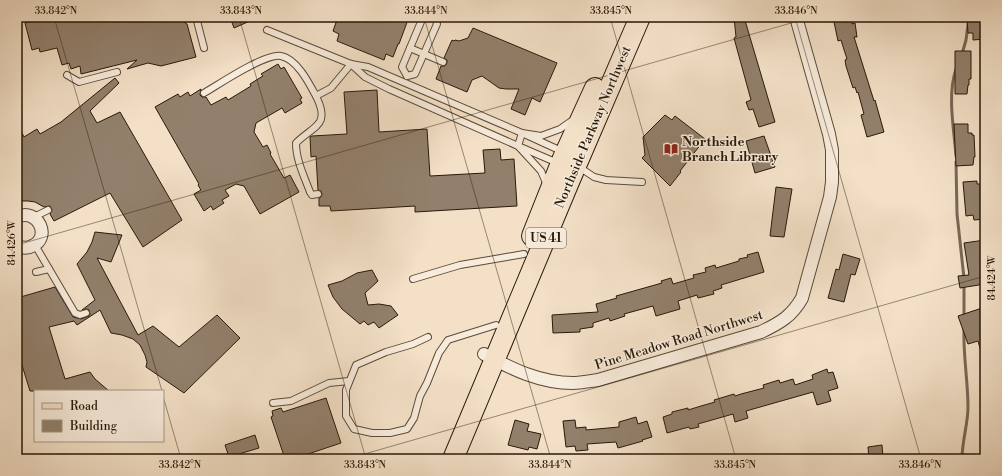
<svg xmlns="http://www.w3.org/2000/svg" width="1002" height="476" font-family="'Libre Bodoni',serif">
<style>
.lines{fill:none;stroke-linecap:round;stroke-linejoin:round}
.stream{stroke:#786855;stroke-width:3}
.building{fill:#92806c;stroke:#28190a}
.lane-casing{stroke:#5b4b39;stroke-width:8}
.street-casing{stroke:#5b4b39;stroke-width:14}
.primary-casing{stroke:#28190a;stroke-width:22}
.lane{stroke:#f7ebdb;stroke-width:6}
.street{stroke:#f7ebdb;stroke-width:12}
.primary{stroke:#f3e0c7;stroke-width:20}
.ticks{fill:none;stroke:#28190a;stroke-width:1;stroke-opacity:0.45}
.labels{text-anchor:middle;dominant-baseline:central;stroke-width:3;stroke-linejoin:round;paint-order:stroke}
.shield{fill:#f7ebdb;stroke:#665849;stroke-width:1}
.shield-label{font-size:12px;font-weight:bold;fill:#28190a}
.street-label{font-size:13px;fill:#28190a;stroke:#f7ebdb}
.poi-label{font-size:13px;font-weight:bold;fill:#28190a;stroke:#f7ebdb;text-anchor:start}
.neatline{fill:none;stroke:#28190a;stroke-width:1.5}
.ticks-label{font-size:10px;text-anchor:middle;fill:#28190a}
</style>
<rect width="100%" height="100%" fill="#f3e0c7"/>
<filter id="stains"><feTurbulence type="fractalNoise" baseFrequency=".005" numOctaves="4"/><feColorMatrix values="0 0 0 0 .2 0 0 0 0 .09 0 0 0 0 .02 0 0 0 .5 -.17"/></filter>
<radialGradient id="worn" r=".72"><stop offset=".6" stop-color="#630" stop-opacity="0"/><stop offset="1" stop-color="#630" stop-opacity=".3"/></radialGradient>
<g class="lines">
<g class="stream">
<path d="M962 54 966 40 969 17"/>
<path d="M956 156C954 128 947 96 956 69"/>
<path d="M956 162 957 214 964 278"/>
<path d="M964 318V284"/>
<path d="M962 459C962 441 968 424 968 407 968 381 963 355 964 329"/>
</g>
</g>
<g class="building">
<path d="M50 17H176L187 24 196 57 161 66 148 63 127 69 137 60 81 74 80 66 71 69 69 63 62 65 57 48 40 52 39 48 32 50 25 23Z"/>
<path d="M230 17H259L234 28Z"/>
<path d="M338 17H409L399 44H398L393 57 386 54 384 60 337 41 339 34 333 31Z"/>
<path d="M734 17H744L775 122 759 127 753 109 749 110 746 102 751 100 734 38 736 37Z"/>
<path d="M833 17H851L852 24 855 23 857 37H854L874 101 875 100 884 132 867 137 861 115 864 114 858 92 857 93 855 87 853 88 846 66 845 60 847 59 841 40 838 41Z"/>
<path d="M973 17H985V39L973 40V33H968L967 18Z"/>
<path d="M473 28 557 63 540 102 532 98 525 115 511 109 519 89H506L499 88 482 76 472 80 467 92 436 79 441 66H445L447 63V60L444 58 452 40 454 41 455 40 459 41 468 38Z"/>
<path d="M955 51H971V79H969V85H968L967 94H955Z"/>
<path d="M278 64 281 69 284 67 302 98 300 99 302 103 285 113 282 108 256 123 254 132 263 147 267 145 271 153 270 154 284 178 290 175 299 192 260 214 244 186 236 184 225 190 229 196 222 200 224 203 213 210 211 206 204 211 194 194 201 190 198 185 199 184 155 107 178 94 180 97 188 92 190 96 201 89 200 95 202 97H206L211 105 226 97 228 100 251 86 250 84 263 76 261 74Z"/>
<path d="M115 78 119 83 90 111 97 123 120 112 182 220 143 247 110 193 54 221 50 214 52 210 50 206 44 207 35 202 28 201H17V123L24 137 37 129 40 134 61 122Z"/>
<path d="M377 90 379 132 427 129 430 176 485 173 483 150 500 149 501 160 514 159 517 206 415 212V206L331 211 330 206H319V198L321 197 322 194 321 191 318 190 316 156 311 157 310 137 312 136 347 134 344 92Z"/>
<path d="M665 115 672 120 675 116 705 139 680 171 681 172 670 186 642 158 645 155 643 137Z"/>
<path d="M954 124H968V133H972V135H974L975 157H974L973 165 956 166Z"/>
<path d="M764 136 775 167 755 173 746 141Z"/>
<path d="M977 181V184H981L983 206H985V219L974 220 973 215 966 216 963 182Z"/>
<path d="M776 187 792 189 784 237 770 236Z"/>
<path d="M95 232 122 235 111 262 97 258 138 335 153 326 179 347 217 315 240 338 184 393 146 367 147 362 145 355 140 345 133 339 122 335 111 333 100 310 77 325 74 321 49 327 65 379 90 372 95 379 109 391H30L17 349V298L55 287 73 317 81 319 89 316 90 314 89 310 87 309 82 310 95 300 77 264 87 252 92 242Z"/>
<path d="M985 240V284L960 288 958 276 969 275 964 243Z"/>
<path d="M758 252 764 272 721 285 722 288 713 291 714 294 698 298 697 295 678 301 680 309 656 316 653 306 624 314 625 316 610 321 609 318 593 323V327L580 329V332L553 333 552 315 598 312 596 304 617 298 616 296 662 283 661 281 671 278 673 284 694 278 693 275 706 272 705 268 715 265 716 268 739 261V259L748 257 747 255Z"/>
<path d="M843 254 860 259 855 275 851 274 844 302 828 298 836 269 839 270Z"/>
<path d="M372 270 378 281 365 293 368 305 379 304 391 306 398 315 379 328 374 322 368 325 364 321 360 324 342 309 333 297 328 285 342 281 357 273Z"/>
<path d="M985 307V358L983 359 978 341 968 344 958 316Z"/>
<path d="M827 369 828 373 833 372 838 388 828 391 831 401 817 405 813 392 746 411 748 418 735 422 733 414 698 424 699 427 690 429 689 427 667 433 663 417 672 414V412L688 408V410L701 406 715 402 714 400 734 394 735 396 741 394 764 388 763 385 779 380 780 383 793 379 795 385 813 379 812 375Z"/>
<path d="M326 398 341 443 305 455 306 459H285L271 417 273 416 272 411 281 408 283 412Z"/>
<path d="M636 417 638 424 647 421 652 437 642 440 643 441 618 448 616 442 587 444 588 450 576 451 575 446 566 447 563 421 575 420 576 428 586 427V430L619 427V422Z"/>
<path d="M515 420 529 424 527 431 541 434 537 449 529 447 528 450 508 445Z"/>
<path d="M255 435 259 448 229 457 225 445Z"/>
<path d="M882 445 883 458 869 459 868 447Z"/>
</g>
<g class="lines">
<g class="lane-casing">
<g id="lane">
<path d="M196 17 204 48"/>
<path d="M267 30 351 64 368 67 522 133 541 136 560 129 573 120"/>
<path d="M410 48 443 62"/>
<path d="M351 64 365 77 389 89 518 146 541 171 547 185"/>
<path d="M67 75 79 82 117 72"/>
<path d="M407 76 415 74 437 24 435 17"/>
<path d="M407 76 402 67 423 17"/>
<path d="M204 93C218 85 265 53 281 56 297 59 309 83 316 96"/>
<path d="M559 159 553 161 518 146 522 133 557 149 560 154"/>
<path d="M579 167 594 177 606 180 642 182"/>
<path d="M318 194 312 195 310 192C304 176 296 160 296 143 314 125 331 126 316 96L331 88 351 64"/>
<path d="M34 217 48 210"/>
<path d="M35 245 75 313 80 315 86 313"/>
<path d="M36 272 49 269"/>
<path d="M413 279 460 265 524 254"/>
<path d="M428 337 413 344 386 352 356 365 346 390V416L354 429 372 433H390L407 429 414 418 420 396 427 383 439 353 448 340 496 325"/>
<path d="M273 403 291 401 329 383 349 381"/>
</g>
</g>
<g class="street-casing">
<g id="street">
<path d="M17 217C38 207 52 238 32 246 27 249 22 248 17 246"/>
<path d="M484 354C512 369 540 383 573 383 581 383 590 381 598 380L761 332C780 323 792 316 802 298L830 197 832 182V150L829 134 796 17"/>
</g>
</g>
<g class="primary-casing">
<g id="primary">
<path d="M532 236 563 158 595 88"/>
<path d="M453 459 569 182 640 17"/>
</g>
</g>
<use href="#lane" class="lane"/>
<use href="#street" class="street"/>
<use href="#primary" class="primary"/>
</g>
<path class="ticks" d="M54 17 162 391M239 17 366 459M424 17 551 459M610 17 736 459M795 17 921 459M980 17 985 35M17 245 812 17M163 396 181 459M347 459 985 276"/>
<defs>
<g id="library-bare" transform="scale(1.08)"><path d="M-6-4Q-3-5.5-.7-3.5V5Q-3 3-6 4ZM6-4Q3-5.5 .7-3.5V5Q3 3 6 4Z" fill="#8f2418" stroke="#f7ebdb" stroke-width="2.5" paint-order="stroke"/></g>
</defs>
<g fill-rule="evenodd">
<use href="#library-bare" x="671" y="149"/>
</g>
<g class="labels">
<rect class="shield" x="526" y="228" width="40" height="20" rx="3"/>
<g class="shield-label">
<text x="546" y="238">US 41</text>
</g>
<g class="street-label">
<text transform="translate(593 127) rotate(-67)">Northside Parkway Northwest</text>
<text transform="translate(679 340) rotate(-17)">Pine Meadow Road Northwest</text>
</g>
<g class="poi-label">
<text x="682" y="142">Northside<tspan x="682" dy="15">Branch Library</tspan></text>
</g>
</g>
<rect width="1002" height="476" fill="none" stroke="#f3e0c7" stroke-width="44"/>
<rect x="34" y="390" width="130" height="52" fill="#f7ebdb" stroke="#a49787"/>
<rect x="42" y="403" width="20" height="6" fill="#f3e0c7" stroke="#a49787"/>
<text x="70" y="410" font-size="12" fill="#28190a">Road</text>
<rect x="42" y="420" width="20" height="12" fill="#92806c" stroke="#a49787"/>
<text x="70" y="430" font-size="12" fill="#28190a">Building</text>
<rect x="22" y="22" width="958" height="432" class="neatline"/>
<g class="ticks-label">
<text x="56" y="14">33.842°N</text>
<text x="241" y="14">33.843°N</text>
<text x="426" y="14">33.844°N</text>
<text x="611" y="14">33.845°N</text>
<text x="796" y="14">33.846°N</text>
<text transform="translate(11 243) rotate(-90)" y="4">84.426°W</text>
<text transform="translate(991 278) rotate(-90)" y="4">84.424°W</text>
<text x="180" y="468">33.842°N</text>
<text x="365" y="468">33.843°N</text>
<text x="550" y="468">33.844°N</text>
<text x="735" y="468">33.845°N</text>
<text x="920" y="468">33.846°N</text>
</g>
<rect width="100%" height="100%" filter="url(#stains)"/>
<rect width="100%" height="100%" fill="url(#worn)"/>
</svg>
